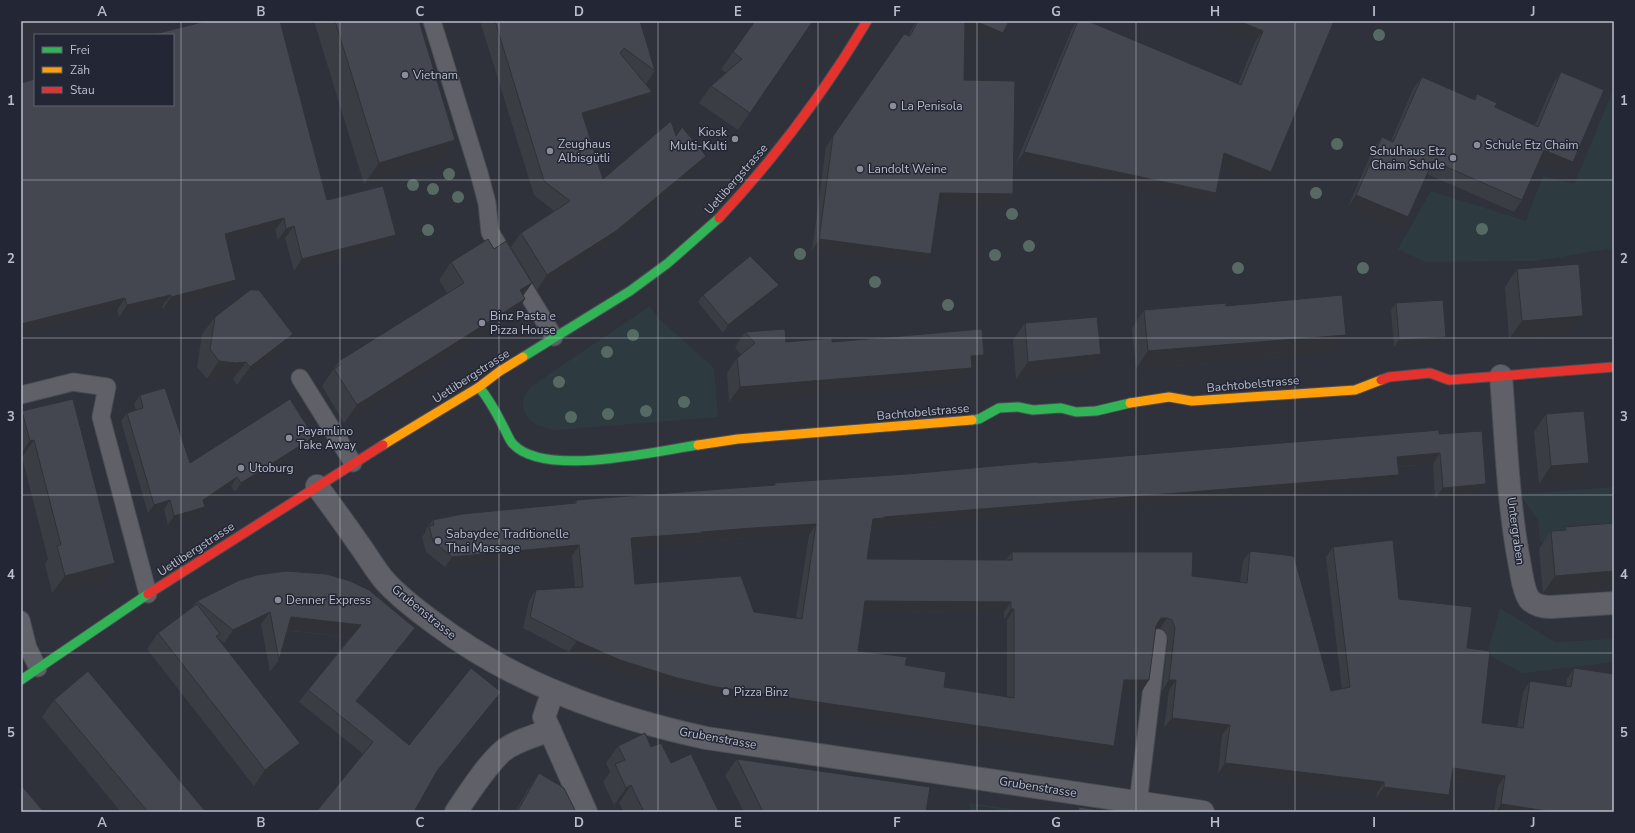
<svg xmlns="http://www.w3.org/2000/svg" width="1635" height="833" font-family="'Nunito Sans',sans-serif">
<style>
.green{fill:#2d3b41}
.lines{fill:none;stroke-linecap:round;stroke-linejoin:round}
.lane-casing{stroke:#4b4d54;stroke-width:19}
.street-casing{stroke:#4b4d54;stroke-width:24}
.fast-casing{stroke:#4b4d54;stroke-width:11}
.slow-casing{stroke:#4b4d54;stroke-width:11}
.jam-casing{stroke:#4b4d54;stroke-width:11}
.lane{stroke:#606168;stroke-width:17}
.street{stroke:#606168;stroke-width:22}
.fast{stroke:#30b455;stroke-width:9}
.slow{stroke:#ff9f0a;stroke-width:9}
.jam{stroke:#e5322d;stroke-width:9}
.tree{fill:#566a63}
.wall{fill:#3a3d44;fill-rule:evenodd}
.shaded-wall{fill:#303237}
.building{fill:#44474f;stroke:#303237;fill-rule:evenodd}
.grid{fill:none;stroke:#bbbeca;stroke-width:1;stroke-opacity:0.55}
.poi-dot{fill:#8a8d98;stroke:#232735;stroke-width:1.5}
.labels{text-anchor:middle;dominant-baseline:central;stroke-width:3;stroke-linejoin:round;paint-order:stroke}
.poi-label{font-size:12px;fill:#bbbeca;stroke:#232735;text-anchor:start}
.street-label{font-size:12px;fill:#bbbeca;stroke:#232735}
.neatline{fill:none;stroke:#bbbeca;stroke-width:1.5}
.grid-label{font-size:13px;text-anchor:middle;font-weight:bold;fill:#bbbeca}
</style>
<rect width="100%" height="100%" fill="#2f323b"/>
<g class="green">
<path d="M1614 88V248L1536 261 1425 262 1398 249 1431 191 1526 221 1543 176 1574 184Z"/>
<path d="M650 306 659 319 714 368 718 417 558 430C534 429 509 410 532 386Z"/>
<path d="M1614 487V536L1540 542 1538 520 1519 494Z"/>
<path d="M1500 608 1555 642 1614 639V662L1523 673 1487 654Z"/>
<path d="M970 803 1035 812H1016L977 806 976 812H969Z"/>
</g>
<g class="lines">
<g class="lane-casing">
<g id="lane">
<path d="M432 21 479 173 487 203 490 232 554 337"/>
<path d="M300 378 353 463"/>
<path d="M21 395 73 382 107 387 101 417 148 594"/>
<path d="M21 620 28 648 38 668"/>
<path d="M1138 803 1158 638"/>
</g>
</g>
<g class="street-casing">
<g id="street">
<path d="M1501 376C1506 440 1508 504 1520 566 1522 576 1523 590 1529 599 1534 605 1543 607 1551 607L1614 603"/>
<path d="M317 486C331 505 345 524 358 543 367 555 374 568 384 580 399 597 419 612 437 625 516 684 610 717 706 738L1203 812"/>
<path d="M553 691 544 717 586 812"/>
<path d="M456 812C468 794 488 763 504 750 517 740 535 736 550 730"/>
</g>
</g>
<g class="fast-casing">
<g id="fast">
<path d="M523 357 630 291 668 263 719 218"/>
<path d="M479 387C489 399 496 412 503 426 506 431 509 440 513 444 544 478 656 451 698 445"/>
<path d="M972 420 979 419 999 408 1018 407 1033 410 1061 408 1076 412 1096 411 1130 403"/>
<path d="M21 680 148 594"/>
</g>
</g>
<g class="slow-casing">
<g id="slow">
<path d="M1130 403 1169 397 1192 401 1355 390 1381 380"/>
<path d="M383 445 479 387 500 371 523 357"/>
<path d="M698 445 738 439 972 420"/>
</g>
</g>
<g class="jam-casing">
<g id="jam">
<path d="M719 218C775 158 825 91 867 21"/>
<path d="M1381 380 1389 377 1430 373 1449 380 1614 367"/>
<path d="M148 594 383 445"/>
</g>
</g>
<use href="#lane" class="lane"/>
<use href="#street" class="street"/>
<use href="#fast" class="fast"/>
<use href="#slow" class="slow"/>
<use href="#jam" class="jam"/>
</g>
<g class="tree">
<circle cx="1379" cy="35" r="6"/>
<circle cx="1337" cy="144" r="6"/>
<circle cx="449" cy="174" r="6"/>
<circle cx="413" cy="185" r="6"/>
<circle cx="433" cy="189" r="6"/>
<circle cx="1316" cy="193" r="6"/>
<circle cx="458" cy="197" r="6"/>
<circle cx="1012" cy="214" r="6"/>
<circle cx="1482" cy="229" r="6"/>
<circle cx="428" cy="230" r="6"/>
<circle cx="1029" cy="246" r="6"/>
<circle cx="800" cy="254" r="6"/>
<circle cx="995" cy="255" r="6"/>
<circle cx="1238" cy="268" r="6"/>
<circle cx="1363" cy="268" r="6"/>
<circle cx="875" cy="282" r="6"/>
<circle cx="948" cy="305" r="6"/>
<circle cx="633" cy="335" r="6"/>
<circle cx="607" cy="352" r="6"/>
<circle cx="559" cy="382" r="6"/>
<circle cx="684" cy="402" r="6"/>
<circle cx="646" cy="411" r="6"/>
<circle cx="608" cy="414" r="6"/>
<circle cx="571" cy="417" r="6"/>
</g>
<g class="wall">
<path d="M314 21H419L455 140 440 161 364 184Z"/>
<path d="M480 21H640L655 71 646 84 652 92 642 106 585 123 603 179 676 136 696 170 606 246 537 290 511 247 521 233 554 211 534 195Z"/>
<path d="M755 21H813L738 130 699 103 711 86 726 73 721 69Z"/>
<path d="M916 21H1009L1003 33 995 44 965 31 964 80 1013 194 1005 205 938 204 923 265 812 251 826 147 904 34 908 36Z"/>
<path d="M1077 21H1088L1238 84 1255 42 1205 21H1334L1263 184 1222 166 1216 193 1208 204 1016 163 1072 29Z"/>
<path d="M1561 72 1564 174 1538 163 1522 200 1514 212 1427 174 1400 229 1348 207 1373 149 1382 137 1391 141 1413 89 1422 77 1473 100 1477 94 1495 107 1535 125 1553 84Z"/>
<path d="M21 83 327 200 396 235 387 247 294 271 285 238 278 240 275 230 227 243 228 292 163 309 162 306 119 317 117 310Z"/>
<path d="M494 249 532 283 523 296 525 299 513 317 344 423 322 386 339 361 447 293 439 280 451 262Z"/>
<path d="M1517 269 1571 334 1509 339 1505 287Z"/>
<path d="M774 292 723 333 698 302 703 295Z"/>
<path d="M1396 303 1441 344 1394 347 1391 310Z"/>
<path d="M1226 306 1333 353 1136 369 1132 328 1144 310Z"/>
<path d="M215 317 293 334 281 352 237 385 233 379 224 380 207 379 197 367 202 334Z"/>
<path d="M1025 323 1101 354 1088 372 1016 379 1013 340Z"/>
<path d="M745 332 786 342H832L973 370H970L961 384 729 402 727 373 737 358 741 355 735 347Z"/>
<path d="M140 395 190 463 308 446 235 492 231 486 204 504 199 516 168 525 164 509 148 513 121 421 127 413 136 410 134 404Z"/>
<path d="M22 411 103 581 52 593 45 564 48 559 22 457H21V413Z"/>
<path d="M1546 414 1576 481 1539 484 1534 432Z"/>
<path d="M1439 434 1486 484 1479 495 1435 498 1433 464 1398 467 1392 486 878 527 877 529H872L867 559 1006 560 1012 552 1192 576 1240 582 1243 561 1250 551 1331 691 1342 689 1326 557 1333 547 1399 599 1467 648 1482 723 1517 727 1523 692 1530 681 1566 686 1567 679 1574 668 1614 812H1494L1498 786 1451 780 1442 805 1376 798 1377 793 1218 774 1222 735 1164 728 1169 690 1162 691 1168 639 1164 630 1160 628 1155 629 1142 691H1122L1114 746 1106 757 709 698 670 689 613 670 569 652 523 628 529 601 536 590 575 588 572 556 445 567 426 552 422 537 426 531 425 530 433 520 573 504 576 500 774 485 775 483 907 474 1038 463ZM809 535 796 618 754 612 635 584 632 548 694 544 695 542 745 538ZM864 611 1004 612V620H1007V697L944 687 905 665 858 651Z"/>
<path d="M1614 523V587L1543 593 1539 549 1551 531 1563 530 1565 527Z"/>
<path d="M240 580 406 641 357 701 409 745 492 705 434 777 363 754 299 702 308 690 350 637 288 631 279 660 270 672 261 624 224 643 218 638H217L289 759 254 786 147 649 158 633 194 605 197 601Z"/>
<path d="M54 700 206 812H121L42 717Z"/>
<path d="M618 746 651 747 671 763 719 812H624L619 803 614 805 603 782 610 772 606 763Z"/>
<path d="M737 759 926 812H744L725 775Z"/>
<path d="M539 773 576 812H515L527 791Z"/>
</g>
<g class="shaded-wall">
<path d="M963 21H975L1003 33 995 44 958 28Z"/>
<path d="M1205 21H1239L1263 31 1255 42Z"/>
<path d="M652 92 642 106 572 127 582 113Z"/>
<path d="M455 140 440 161 364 184 379 163Z"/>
<path d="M1544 150 1573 162 1564 174 1535 162Z"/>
<path d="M1024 152 1216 193 1208 204 1016 163Z"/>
<path d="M1224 153 1271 172 1263 184 1217 164Z"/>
<path d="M706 156 696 170 606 246 537 290 547 275Z"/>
<path d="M940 193 1013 194 1005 205 932 204Z"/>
<path d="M1356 195 1408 217 1400 229 1348 207Z"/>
<path d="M284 218 275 230 216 246 225 234Z"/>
<path d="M294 226 285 238 278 240 286 229Z"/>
<path d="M396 235 387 247 294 271 302 259Z"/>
<path d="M819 239 931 254 923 265 812 251Z"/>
<path d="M236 280 228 292 163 309 171 297Z"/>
<path d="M532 283 520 300V290Z"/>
<path d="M779 285 774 292 723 333 728 325Z"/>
<path d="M171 295 162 306 119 317 127 305Z"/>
<path d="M125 298 117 310 21 334V324Z"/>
<path d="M525 299 513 317 344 423 357 405Z"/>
<path d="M1583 316 1571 334 1509 339 1522 321Z"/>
<path d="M293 334 281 352 237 385 250 367Z"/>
<path d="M1346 335 1333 353 1136 369 1148 351Z"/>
<path d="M1446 337 1441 344 1394 347 1399 340Z"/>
<path d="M1101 354 1088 372 1016 379 1028 362Z"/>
<path d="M984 355 973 370H970L961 384 729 402 740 387 971 356Z"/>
<path d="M219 361 246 362 233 379 224 380 207 379Z"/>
<path d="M314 437 308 446 235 492 241 483Z"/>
<path d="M34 440 22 457H21V453L30 441Z"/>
<path d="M1440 453 1433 464 1390 467 1397 457Z"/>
<path d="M1589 463 1576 481 1539 484 1551 466Z"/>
<path d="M1399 475 1392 486 878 527 877 529 866 530 873 519 884 517Z"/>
<path d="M237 477 231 486 197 509 203 500Z"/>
<path d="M1486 484 1479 495 1435 498 1443 488Z"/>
<path d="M170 500 164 509 148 513 154 505Z"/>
<path d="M205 507 199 516 168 525 174 516Z"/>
<path d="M816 524 809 535 745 538 695 542 694 544 624 549 631 538 753 528Z"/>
<path d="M579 545 572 556 445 567 452 557Z"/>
<path d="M115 563 103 581 52 593 65 576Z"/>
<path d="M1614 571V587L1543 593 1555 576Z"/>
<path d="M865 601 1011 602 1004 612 858 611Z"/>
<path d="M1011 609H1014L1007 620H1004Z"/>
<path d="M270 612 261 624 224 643 233 630Z"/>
<path d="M291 617 361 625 352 637 283 630Z"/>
<path d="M1161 618H1167L1160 628 1154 629 1148 636Z"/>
<path d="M415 628 406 641 347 713 356 701Z"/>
<path d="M577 641 1114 746 1106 757 709 698 670 689 613 670 569 652Z"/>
<path d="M1124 680H1149L1142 691H1117Z"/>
<path d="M1169 680H1176L1169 690 1162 691Z"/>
<path d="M501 692 492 705 428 784 437 771Z"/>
<path d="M1172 718 1230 725 1222 735 1164 728Z"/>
<path d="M300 743 289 759 254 786 265 770Z"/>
<path d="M1225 763 1384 782 1377 793 1218 774Z"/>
<path d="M1453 768 1505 776 1498 786 1445 779Z"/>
<path d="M631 785 619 803 614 805 626 788Z"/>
<path d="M1384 787 1449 795 1442 805 1376 798Z"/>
<path d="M1501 804 1553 812H1496Z"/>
</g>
<g class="building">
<path d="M206 21H280L327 200 383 186 396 235 302 259 294 226 286 229 284 218 225 234 236 280 171 297V295L127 305 125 298 21 324V83L35 79V105H173V35H151Z"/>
<path d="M335 21H419L455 140 379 163Z"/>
<path d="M495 21H640L655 71 624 48 620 53 652 92 582 113 603 179 671 121 676 136 682 127 706 156 616 231 547 275 521 233 570 201 544 181Z"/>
<path d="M755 21H813L750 113 711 86 742 59 733 52Z"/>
<path d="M918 21H965L964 80 1015 81 1013 194 940 193 931 254 819 239 833 136 904 34 910 36Z"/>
<path d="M975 21H1009L1003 33Z"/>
<path d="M1078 21H1088L1241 85 1263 31 1239 21H1334L1271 172 1224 153 1216 193 1024 152Z"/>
<path d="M1561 72 1604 90 1573 162 1544 150 1522 200 1433 161 1408 217 1356 195 1382 137 1393 142 1422 77 1475 100 1477 94 1497 103 1495 107 1538 127Z"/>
<path d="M488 239 494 249 506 241 532 283 520 290 525 299 357 405 334 369 341 364 339 361 464 283 451 262Z"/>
<path d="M750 256 779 285 728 325 703 295Z"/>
<path d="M1579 264 1583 316 1522 321 1517 269Z"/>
<path d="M250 290H259L293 334 250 367 246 362 236 363 219 361 210 349 215 317Z"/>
<path d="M1342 295 1346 335 1148 351 1144 310 1226 303V306Z"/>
<path d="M1443 300 1446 337 1399 340 1396 303Z"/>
<path d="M1097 317 1101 354 1028 362 1025 323Z"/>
<path d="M785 329 786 342 832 338V342L982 329 984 355 971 356 972 368 740 387 737 358 755 343 745 332Z"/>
<path d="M165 388 190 463 290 399 314 437 241 483 237 477 203 500 205 507 174 516 170 500 154 505 127 413 143 408 140 395Z"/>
<path d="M73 399 115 563 65 576 57 546 61 545 34 440 30 441 22 411Z"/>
<path d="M1584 411 1589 463 1551 466 1546 414Z"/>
<path d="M1439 430V434L1482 431 1486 484 1443 488 1440 453 1397 457 1399 475 884 517V518L873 519 867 559 1012 560V552H1193L1192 576 1247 583 1250 551 1294 556 1331 691 1350 687 1333 547 1393 540 1399 599 1472 607 1467 648 1490 651 1482 723 1523 728 1530 681 1571 687 1574 668 1614 674V812H1553L1501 804 1505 776 1453 768 1449 795 1384 787V782L1225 763 1230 725 1172 718 1176 680H1169L1175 628 1172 620 1167 618H1161L1156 626 1149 680H1124L1114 746 716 687 677 678 620 660 577 641 530 617 536 590 583 587 579 545 452 557 433 541 429 526 434 525 433 520 462 514 576 503V500L775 485V483L907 474 1038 462V463L1064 461ZM816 524 802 619 754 612 741 576 635 584 631 538 701 533V532L753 528ZM865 601 1011 602V609H1014V698L944 687 946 672 905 665 907 657 858 651Z"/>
<path d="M1614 523V571L1555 576 1551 531 1566 530 1565 527Z"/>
<path d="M286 571 326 574 350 581 369 590 415 628 356 701 409 745 471 668 501 692 437 771 414 812H316L373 742 308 690 361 625 291 617 279 660 270 612 233 630 197 601 240 580 257 575Z"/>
<path d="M197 604 220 634 216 636 300 743 265 770 158 633Z"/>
<path d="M88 671 206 812H148L54 700Z"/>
<path d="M645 733 651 747 661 743 671 763 691 754 719 812H644L631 785 626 788 615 764 625 760 618 746Z"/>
<path d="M737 759 930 787 926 812H763Z"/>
<path d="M539 773 564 788 576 812H517Z"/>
<path d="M21 785 44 812H21Z"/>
<path d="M1079 807 1110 812H1078Z"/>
</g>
<path class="grid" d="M181 21V812M340 21V812M499 21V812M658 21V812M818 21V812M977 21V812M1136 21V812M1295 21V812M1454 21V812M21 180H1614M21 338H1614M21 495H1614M21 653H1614"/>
<g class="poi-dot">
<circle cx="405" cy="75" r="4"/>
<circle cx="893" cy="106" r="4"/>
<circle cx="735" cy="139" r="4"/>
<circle cx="1477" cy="145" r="4"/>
<circle cx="550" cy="151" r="4"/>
<circle cx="1453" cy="158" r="4"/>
<circle cx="860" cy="169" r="4"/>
<circle cx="482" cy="323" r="4"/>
<circle cx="289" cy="438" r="4"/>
<circle cx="241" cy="468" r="4"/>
<circle cx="438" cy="541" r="4"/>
<circle cx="278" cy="600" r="4"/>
<circle cx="726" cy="692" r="4"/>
</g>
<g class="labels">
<g class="poi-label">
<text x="413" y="75">Vietnam</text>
<text x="901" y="106">La Penisola</text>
<text x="727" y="132" text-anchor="end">Kiosk<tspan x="727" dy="14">Multi-Kulti</tspan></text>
<text x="558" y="144">Zeughaus<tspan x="558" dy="14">Albisgütli</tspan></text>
<text x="1485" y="145">Schule Etz Chaim</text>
<text x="1445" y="151" text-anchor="end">Schulhaus Etz<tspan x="1445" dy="14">Chaim Schule</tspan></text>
<text x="868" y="169">Landolt Weine</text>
<text x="490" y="316">Binz Pasta e<tspan x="490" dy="14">Pizza House</tspan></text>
<text x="297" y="431">Payamlino<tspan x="297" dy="14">Take Away</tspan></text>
<text x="249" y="468">Utoburg</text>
<text x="446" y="534">Sabaydee Traditionelle<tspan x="446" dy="14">Thai Massage</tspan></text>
<text x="286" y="600">Denner Express</text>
<text x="734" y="692">Pizza Binz</text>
</g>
<g class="street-label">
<text transform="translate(736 179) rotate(-49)">Uetlibergstrasse</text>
<text transform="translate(471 376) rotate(-33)">Uetlibergstrasse</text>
<text transform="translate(1253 384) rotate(-5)">Bachtobelstrasse</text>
<text transform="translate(923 412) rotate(-5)">Bachtobelstrasse</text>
<text transform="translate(1516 531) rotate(82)">Untergraben</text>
<text transform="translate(196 549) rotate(-33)">Uetlibergstrasse</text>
<text transform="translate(424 612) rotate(39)">Grubenstrasse</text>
<text transform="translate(718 738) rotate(10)">Grubenstrasse</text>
<text transform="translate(1038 787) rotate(9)">Grubenstrasse</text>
</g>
</g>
<rect width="1635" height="833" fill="none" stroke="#232735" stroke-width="44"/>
<rect x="34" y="34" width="140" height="72" fill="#232735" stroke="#606371"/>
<rect x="42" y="47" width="20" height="6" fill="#30b455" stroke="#606371"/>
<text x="70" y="54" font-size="12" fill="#bbbeca">Frei</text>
<rect x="42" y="67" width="20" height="6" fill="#ff9f0a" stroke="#606371"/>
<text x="70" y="74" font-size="12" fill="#bbbeca">Zäh</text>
<rect x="42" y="87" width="20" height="6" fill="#e5322d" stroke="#606371"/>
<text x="70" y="94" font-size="12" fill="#bbbeca">Stau</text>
<rect x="22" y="22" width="1591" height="789" class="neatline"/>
<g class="grid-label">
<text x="102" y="16">A</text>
<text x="261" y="16">B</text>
<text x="420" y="16">C</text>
<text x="579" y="16">D</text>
<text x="738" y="16">E</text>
<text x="897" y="16">F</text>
<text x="1056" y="16">G</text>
<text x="1215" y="16">H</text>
<text x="1374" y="16">I</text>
<text x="1533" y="16">J</text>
<text x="11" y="105">1</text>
<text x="1624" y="105">1</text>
<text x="11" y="263">2</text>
<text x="1624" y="263">2</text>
<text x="11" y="421">3</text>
<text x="1624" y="421">3</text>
<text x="11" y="579">4</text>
<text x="1624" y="579">4</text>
<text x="11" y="737">5</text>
<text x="1624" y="737">5</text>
<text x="102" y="827">A</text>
<text x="261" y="827">B</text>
<text x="420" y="827">C</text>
<text x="579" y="827">D</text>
<text x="738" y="827">E</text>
<text x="897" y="827">F</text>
<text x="1056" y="827">G</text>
<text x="1215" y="827">H</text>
<text x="1374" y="827">I</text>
<text x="1533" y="827">J</text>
</g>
</svg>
